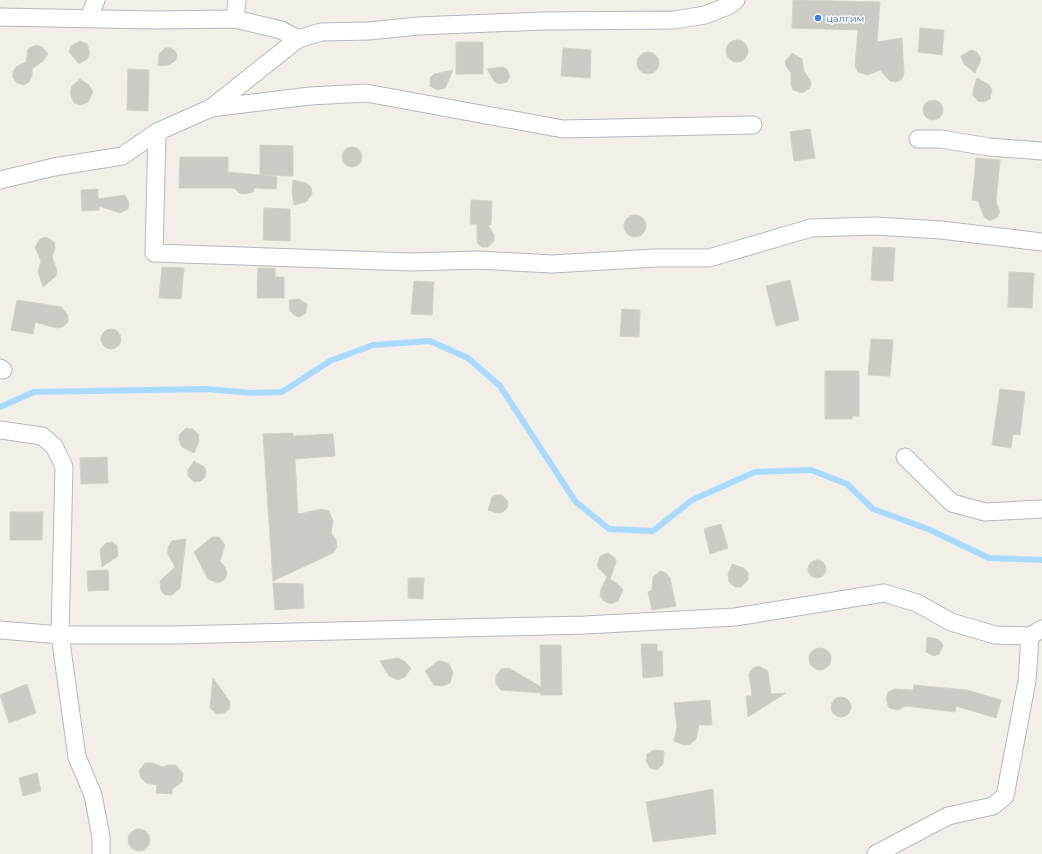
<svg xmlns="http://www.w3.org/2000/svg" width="1042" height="854" font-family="Montserrat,sans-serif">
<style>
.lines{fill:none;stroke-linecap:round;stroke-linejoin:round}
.stream{stroke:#aadaff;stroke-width:6}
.building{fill:#cccac5;stroke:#d6d1c6}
.street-casing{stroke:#b5b8bc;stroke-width:19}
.street{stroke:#fff;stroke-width:17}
.shop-dot{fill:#3f7fe0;stroke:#fff;stroke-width:1.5}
.labels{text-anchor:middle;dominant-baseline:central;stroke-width:3;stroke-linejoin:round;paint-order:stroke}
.shop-label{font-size:10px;fill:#366cbe;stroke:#fff;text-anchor:start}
</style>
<rect width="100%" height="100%" fill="#f1efe8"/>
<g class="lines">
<path class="stream" d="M0 407 34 392 207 389 252 393 282 392 330 361 373 345 430 341 468 358 500 386 575 501 609 529 653 531 692 500 755 472 811 470 847 484 873 509 928 529 989 558 1042 560"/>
</g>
<g class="building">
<path d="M793 0 880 2 877 42 902 38 904 73 902 79 896 82 890 81 880 70 868 75 858 72 855 66 858 30 792 28Z"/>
<path d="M920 28 944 30 942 55 918 52Z"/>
<circle cx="737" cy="51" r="11"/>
<path d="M80 41 87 44 90 53 87 59 79 64 69 52 71 46Z"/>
<rect x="456" y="42" width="27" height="32"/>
<path d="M36 45 42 47 48 54 43 61 32 69V76L29 82 24 85 17 83 13 78V71L17 66 26 62 28 49Z"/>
<path d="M165 48H171L175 51 177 55 176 60 169 65 158 66 159 54Z"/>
<path d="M563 48 591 50 590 78 561 76Z"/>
<path d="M971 50 977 52 981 59 975 73 964 64 961 56Z"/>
<circle cx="648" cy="63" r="11"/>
<path d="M792 53 802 59 804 71 811 82 810 88 802 93 793 90 791 84V73L786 66 785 62Z"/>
<path d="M502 67 507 69 510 77 507 82 499 84 494 81 487 69Z"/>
<path d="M128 69 149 70 148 111 127 110Z"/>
<path d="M453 70 445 88 437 90 430 86V78L434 74Z"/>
<path d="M977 78 988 84 992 89 990 99 984 102 978 101 973 96V90Z"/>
<path d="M80 79 89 85 93 92 88 102 81 105 74 103 70 93 72 86Z"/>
<circle cx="933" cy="110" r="10"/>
<path d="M810 129 815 158 794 161 790 132Z"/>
<path d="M260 145 293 146V176L266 175 277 177 276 189 254 188 253 192 245 194 239 193 234 188H179L180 157H228V172L260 175Z"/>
<circle cx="352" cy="157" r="10"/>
<path d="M976 158 1000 160 996 202 1000 212 997 217 990 221 984 217 978 201 972 200Z"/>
<path d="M293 180 306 183 311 187 312 194 306 202 294 205 292 192Z"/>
<path d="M98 189V199L125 195 129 203 128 209 120 213 99 206V210L82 211 81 190Z"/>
<path d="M471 200 492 201 491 225H488L494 235V241L488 247H482L477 243V224H470Z"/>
<path d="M264 208 290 209V241L263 240Z"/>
<circle cx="635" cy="226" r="11"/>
<path d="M46 237 54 242 55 248 52 257 57 271 56 276 43 287 38 272 41 261 35 247 40 239Z"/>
<path d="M873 247 895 248 893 281 871 280Z"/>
<path d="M162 267 184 268 181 299 159 298Z"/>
<path d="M258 268H275V277H284V298H257Z"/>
<path d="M1009 272 1034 273 1032 308 1008 307Z"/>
<path d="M790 280 799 320 776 326 766 286Z"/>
<path d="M414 281 434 282 432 315 411 314Z"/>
<path d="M299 299 307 304 306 313 299 317 294 315 290 311 289 300Z"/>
<path d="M17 300 61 307 68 315V322L63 327 56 328 35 322 33 334 11 330Z"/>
<path d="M622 309 640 310 639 337 620 336Z"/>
<circle cx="111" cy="339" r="10"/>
<path d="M871 339 893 340 890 376 868 375Z"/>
<path d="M825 371H859V416H852V419H825Z"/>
<path d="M1000 389 1025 392 1020 435 1013 434 1011 448 992 445Z"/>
<path d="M186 428 193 429 198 434 199 441 194 453 182 447 179 441V435Z"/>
<path d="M293 433V436L333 434 335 456 295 459 298 514 322 509 329 511 333 521 331 533 336 540 337 547 333 553 273 581 263 434Z"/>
<path d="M107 457 108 483 81 484 80 458Z"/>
<path d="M194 461 204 467 206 471 205 477 201 481 194 482 188 476V470Z"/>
<path d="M496 495H502L508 502 507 508 503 512 497 513 488 510 492 497Z"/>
<path d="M10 512H43L42 540H10Z"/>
<path d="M721 524 728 548 710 554 704 529Z"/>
<path d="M212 537H219L225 545 220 561 225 567 227 574 224 580 218 583 208 579 194 552Z"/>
<path d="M186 539 180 588 172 595H165L161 591 160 581 175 567 168 554V547L172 541Z"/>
<path d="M112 542 117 546 118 556 102 567 100 550 106 543Z"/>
<path d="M608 553 615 558 616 562 610 579 619 585 623 590 618 601 611 604 604 601 600 596 601 589 607 577 597 566 600 556Z"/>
<circle cx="817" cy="569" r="9"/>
<path d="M732 564 744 568 748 573V580L741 587H735L729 582 728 575Z"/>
<path d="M108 570 109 590 88 591 87 571Z"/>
<path d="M660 571 666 573 670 578 676 606 652 610 648 592 652 590 653 577Z"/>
<path d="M408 578H424L423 599 408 598Z"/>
<path d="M273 583 303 584 304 608 275 610Z"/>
<path d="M927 637 937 639 941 642 943 646 939 654 934 656 926 652Z"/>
<path d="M641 644H657V651H662L663 676 643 678Z"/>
<path d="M540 645H561L562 695H541V693L501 690 496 684V676L501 669 509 668 541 687Z"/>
<circle cx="820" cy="659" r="11"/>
<path d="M398 658 404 661 411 668 405 677 398 680 389 676 380 661Z"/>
<path d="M438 661H442L449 664 453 672 450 683 442 686 434 685 425 671Z"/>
<path d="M759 666 768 671 771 694 786 693 748 717 746 696H752L749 674 753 668Z"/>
<path d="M213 678 230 702 229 709 224 713 217 714 210 708Z"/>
<path d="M27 684 36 713 9 723 0 695Z"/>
<path d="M914 685 967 690 1001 700 996 718 956 706 955 712 906 706 898 710 889 708 886 699 888 692 895 689 913 690Z"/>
<circle cx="841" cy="707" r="10"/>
<path d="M710 700 712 725H699L696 739 690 744 684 745 674 741 677 727 674 703Z"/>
<path d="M654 750 664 751 663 764 657 770 650 768 646 761 647 754Z"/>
<path d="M145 763H152L163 767 168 765H176L183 774 182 782 172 789V794L156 793 157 785 146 783 141 778 139 771Z"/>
<path d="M37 773 41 791 23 796 19 778Z"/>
<path d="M713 789 716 834 653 842 646 802Z"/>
<circle cx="139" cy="840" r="11"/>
</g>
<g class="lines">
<g class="street-casing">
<g id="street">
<path d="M0 17 154 20 235 19 281 30 298 39 321 32 369 31 418 26 543 21 675 20 705 15 728 6 736 0"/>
<path d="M89 18 96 0"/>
<path d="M235 19 237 0"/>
<path d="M211 108 310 96 366 93 563 129 753 125"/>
<path d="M157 132 154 253 412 262 478 260 552 264 655 258H709L811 228 875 226 941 230 1042 242"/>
<path d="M918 139H941L989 147 1042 151"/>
<path d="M0 180 54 167 122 156 157 132 211 108 298 39"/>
<path d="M0 368 3 370"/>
<path d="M0 430 42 436 54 446 64 467 60 635 77 757 93 795 101 837V854"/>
<path d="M905 457 952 503 985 512 1042 509"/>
<path d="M0 630 60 635H174L585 625 735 617 884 593 917 603 951 622 995 635 1030 636 1042 629"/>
<path d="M876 854 948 816 993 806 1005 796 1027 681 1030 636"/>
</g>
</g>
<use href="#street" class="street"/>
</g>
<circle class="shop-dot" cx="818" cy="18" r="4"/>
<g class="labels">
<g class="shop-label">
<text x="826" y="18">цалгим</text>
</g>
</g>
</svg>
